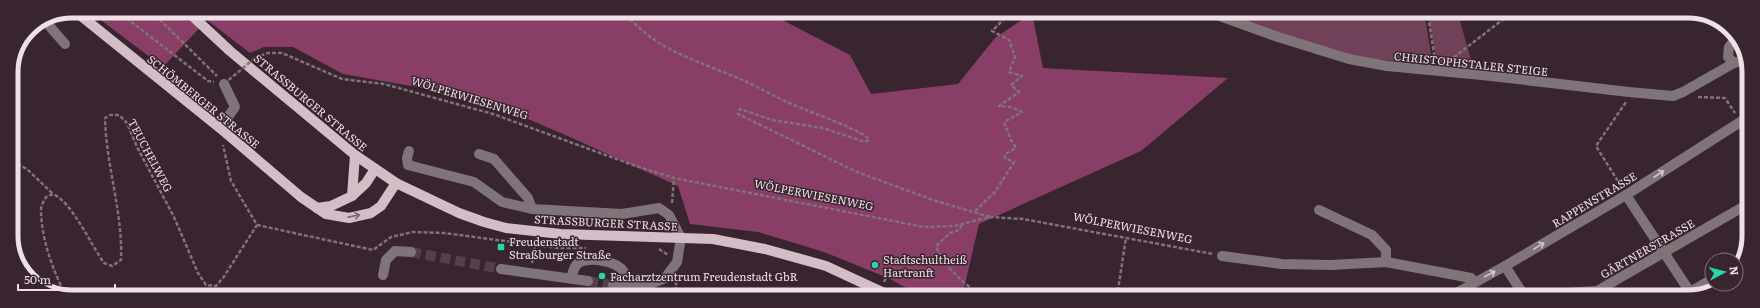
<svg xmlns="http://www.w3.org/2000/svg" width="1760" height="308" font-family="Literata,serif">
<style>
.green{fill:#704159}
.forest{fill:#883e66}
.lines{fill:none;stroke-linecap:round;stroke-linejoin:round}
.minor-tunnel{stroke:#53414a;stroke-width:10;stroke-dasharray:10 5;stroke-linecap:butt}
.path{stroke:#82717a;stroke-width:2.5;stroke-dasharray:4 2;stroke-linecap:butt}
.minor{stroke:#7f7479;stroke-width:10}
.major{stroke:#d3bdc7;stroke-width:10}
.path-bridge{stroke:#82717a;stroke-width:2.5;stroke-dasharray:4 2;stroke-linecap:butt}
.oneway{stroke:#d2c5cb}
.oneway2{stroke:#7e6973}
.poi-dot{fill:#29d5ad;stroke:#38252f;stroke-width:1.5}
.labels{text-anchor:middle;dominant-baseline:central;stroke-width:3;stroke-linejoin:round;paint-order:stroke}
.street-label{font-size:11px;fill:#ede0e6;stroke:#38252f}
.poi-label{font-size:11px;fill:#ede0e6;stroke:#38252f;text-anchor:start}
.rim{fill:none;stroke:#ede0e6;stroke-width:5}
</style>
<rect width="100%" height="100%" fill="#38252f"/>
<g class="green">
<path d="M1217 11H1428L1425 18 1433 66 1342 55Z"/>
<path d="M1431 11 1527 12 1460 21 1473 67 1437 63 1429 20Z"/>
</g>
<path class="forest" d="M89 11H765L850 55 871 94 958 84 995 38 1032 13 1043 68 1228 78 1141 151 979 224 962 297H923L888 278 824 252 758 232 690 224 678 186 570 137 479 98 343 74 293 47H264L250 53 207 20 163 67Z"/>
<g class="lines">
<g class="minor-tunnel">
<path d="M411 252 501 269"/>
<path d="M588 281 613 285"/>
</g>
<g class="path">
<path d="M117 11 208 81 214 82"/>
<path d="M151 11 217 76"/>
<path d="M621 11C635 24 649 38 666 47 692 61 720 70 747 82 764 90 781 100 799 107 810 112 867 132 869 140L865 142 823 128 772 120 740 109 738 114 742 116 857 172 936 201 990 217"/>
<path d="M1401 11 1449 19 1502 11"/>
<path d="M1430 11 1428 15 1435 60"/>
<path d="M255 58 268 53H282L342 79 384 84 493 114 633 165 674 178 924 227 954 226 990 217 1023 219 1213 254"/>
<path d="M1449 61 1514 11"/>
<path d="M1698 97 1725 98 1735 113"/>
<path d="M12 161 27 169 53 194"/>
<path d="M1621 186 1596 146 1626 102"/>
<path d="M672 203 674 178"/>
<path d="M975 211 995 192 1014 162 1005 158V154L1016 148 1011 140 1004 122 1022 112 1011 107 999 106 1019 92 1011 85 1022 76 1009 72 1015 57 1009 40 992 31 1008 15 1009 11"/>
<path d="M257 225 373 250 391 237 413 232 444 233 558 248H586"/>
<path d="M962 225 959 230 950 233 936 246C944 268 963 281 981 297"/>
<path d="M659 249 668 255"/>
<path d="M532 263 535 246"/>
<path d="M884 282 888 273"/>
<path d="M66 296C53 271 41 238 41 209 41 205 44 201 46 197L53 194C72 202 91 245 104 263L112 266 121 260C123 212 106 166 105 118L110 115H119L127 123 137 147 174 217 198 273 206 285 216 286 223 278 257 225 231 181 223 145"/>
<path d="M665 297 667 292 671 288"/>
<path d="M674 297 676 291V282"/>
<path d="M1117 297 1126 237"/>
</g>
<g class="minor">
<path d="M1206 11 1278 37 1349 59 1387 66 1482 75 1629 92 1673 96 1683 92 1734 63"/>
<path d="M46 22 65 44"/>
<path d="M1736 38 1729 47 1728 57 1734 63 1747 59"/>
<path d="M220 128 235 107 224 84"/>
<path d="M409 151 407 158 408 165 474 182 502 202 532 209 622 214 659 208 669 215 681 238 677 262 665 278 645 286 628 287 613 285"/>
<path d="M479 154 494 159 528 198 532 209"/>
<path d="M1626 195 1692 295"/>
<path d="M1319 210 1372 235 1386 250V262"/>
<path d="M1222 256 1282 264 1331 265 1386 262 1471 278 1475 282"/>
<path d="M1736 265 1737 264"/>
<path d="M1505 266 1525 297"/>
<path d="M501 269 588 281"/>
<path d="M383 275 386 260 395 251 411 252"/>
<path d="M571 278C573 272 574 265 580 262 591 257 617 261 624 272 626 276 627 282 628 287"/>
<path d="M1036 295 1052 297"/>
<path d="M1449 297 1505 266 1626 195 1748 117"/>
<path d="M1528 297 1533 295 1597 291 1748 204"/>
<path d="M1682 297 1712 279"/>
</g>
<g class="major">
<path d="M75 11 220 128 301 197 326 214 349 218 371 213 381 206 396 183"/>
<path d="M187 11 230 51 355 155 396 183 459 213 484 222 506 228 561 234 713 239 765 249 826 266 893 297"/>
<path d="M352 196 366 183 375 169"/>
<path d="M317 208 331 206 352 196 355 155"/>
</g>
<path class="path-bridge" d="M224 84 255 58"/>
</g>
<defs><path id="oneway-shaft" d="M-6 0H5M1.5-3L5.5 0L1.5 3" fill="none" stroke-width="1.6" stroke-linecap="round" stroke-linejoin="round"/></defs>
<g class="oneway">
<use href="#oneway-shaft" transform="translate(1659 174) rotate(-33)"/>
<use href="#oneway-shaft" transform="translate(1539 246) rotate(-31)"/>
<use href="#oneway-shaft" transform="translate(1490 274) rotate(-28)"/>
</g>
<use class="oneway2" href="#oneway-shaft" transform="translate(354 216) rotate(-11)"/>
<g class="poi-dot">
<rect x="497" y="243" width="8" height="8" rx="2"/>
<circle cx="875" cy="265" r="4"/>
<circle cx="602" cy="276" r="4"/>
</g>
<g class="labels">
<g class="street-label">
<text transform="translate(1471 63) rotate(6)">CHRISTOPHSTALER STEIGE</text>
<text transform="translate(470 97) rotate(17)">WÖLPERWIESENWEG</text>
<text transform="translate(204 101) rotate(39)">SCHÖMBERGER STRASSE</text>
<text transform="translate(311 102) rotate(40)">STRASSBURGER STRASSE</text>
<text transform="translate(151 155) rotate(62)">TEUCHELWEG</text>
<text transform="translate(814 194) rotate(11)">WÖLPERWIESENWEG</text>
<text transform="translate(1594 199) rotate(-31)">RAPPENSTRASSE</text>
<text transform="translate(606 222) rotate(3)">STRASSBURGER STRASSE</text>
<text transform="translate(1133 227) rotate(11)">WÖLPERWIESENWEG</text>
<text transform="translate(1647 248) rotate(-30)">GÄRTNERSTRASSE</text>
</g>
<g class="poi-label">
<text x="509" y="241">Freudenstadt<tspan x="509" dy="13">Straßburger Straße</tspan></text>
<text x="883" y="259">Stadtschultheiß<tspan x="883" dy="13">Hartranft</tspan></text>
<text x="610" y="276">Facharztzentrum Freudenstadt GbR</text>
</g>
</g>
<path d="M0 0H1760V308H0ZM72 18H1688A54 54 0 0 1 1742 72V236A54 54 0 0 1 1688 290H72A54 54 0 0 1 18 236V72A54 54 0 0 1 72 18Z" fill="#38252f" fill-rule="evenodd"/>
<path class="rim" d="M72 18H1688A54 54 0 0 1 1742 72V236A54 54 0 0 1 1688 290H72A54 54 0 0 1 18 236V72A54 54 0 0 1 72 18Z"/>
<g transform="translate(1724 272) rotate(83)"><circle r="19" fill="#38252f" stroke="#807078"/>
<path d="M0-3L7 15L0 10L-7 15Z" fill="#29d5ad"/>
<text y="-6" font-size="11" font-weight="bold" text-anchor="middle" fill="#ede0e6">N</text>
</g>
<path d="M18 284v6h97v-6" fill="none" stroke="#ede0e6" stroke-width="2"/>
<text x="24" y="284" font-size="12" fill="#ede0e6" stroke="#38252f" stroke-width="3" paint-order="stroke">50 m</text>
</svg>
